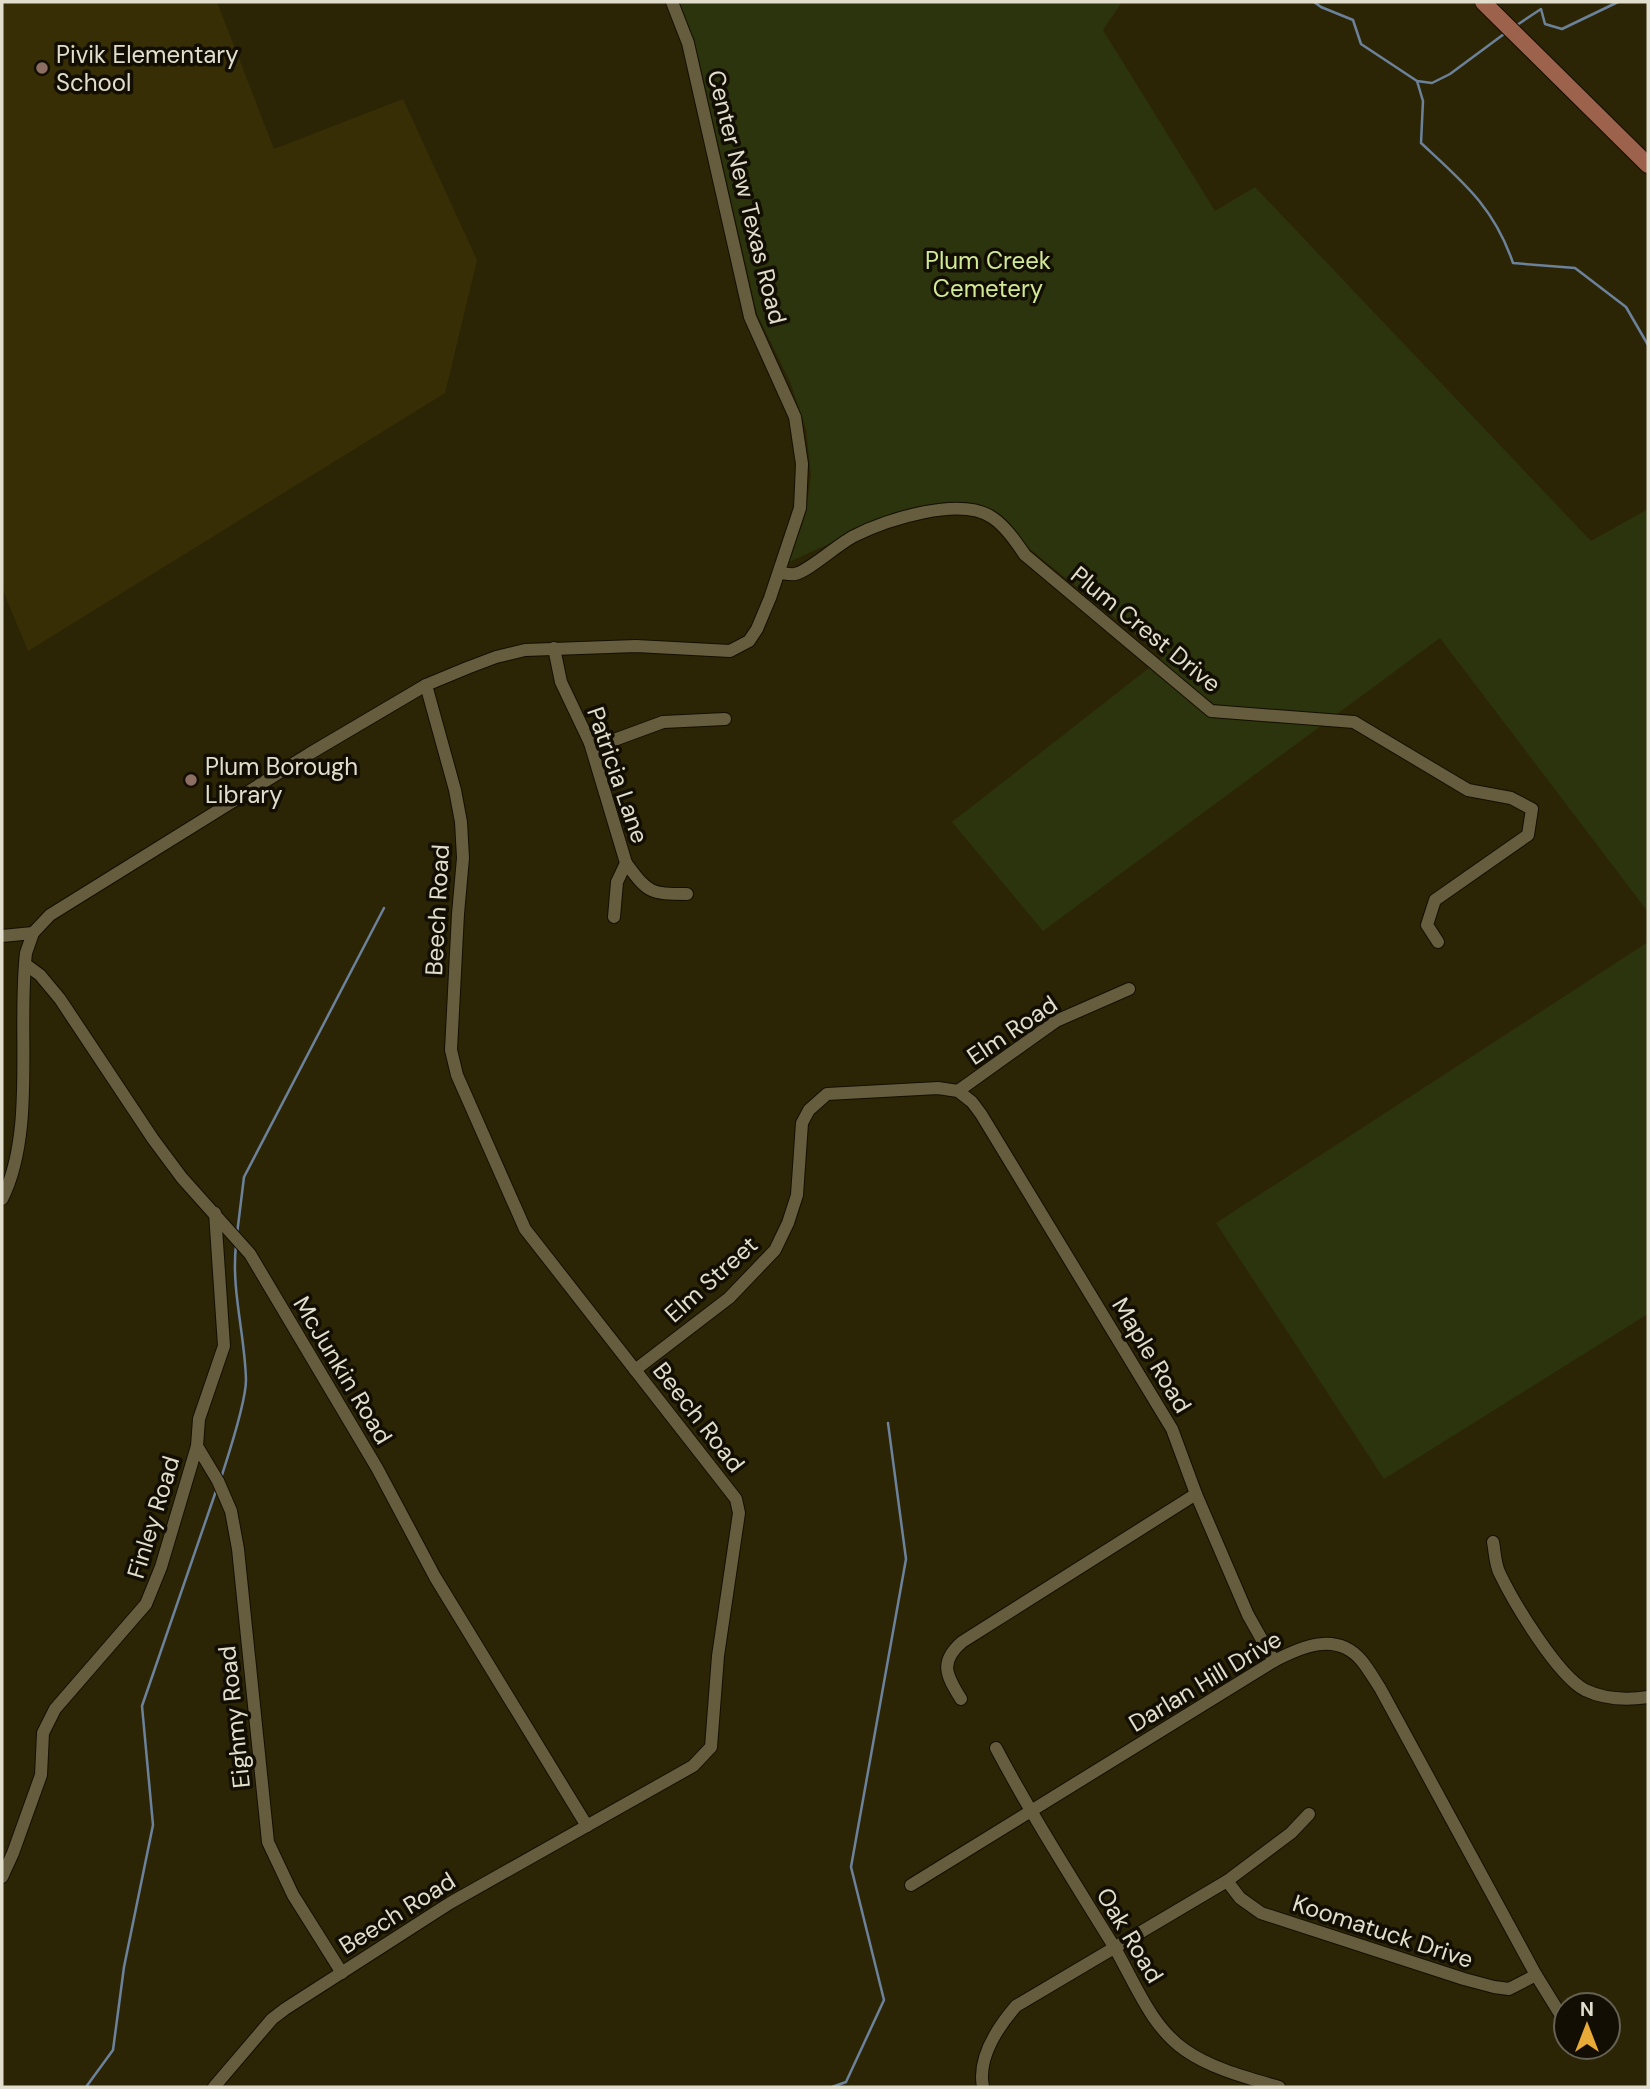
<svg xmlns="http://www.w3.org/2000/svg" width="1650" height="2089" font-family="'DM Sans',sans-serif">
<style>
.built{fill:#382e05}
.green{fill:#2b340d}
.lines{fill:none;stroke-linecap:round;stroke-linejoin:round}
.stream{stroke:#6c829b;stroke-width:2.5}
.minor-casing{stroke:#140e00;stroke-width:14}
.major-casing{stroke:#140e00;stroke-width:18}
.minor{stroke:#665d3e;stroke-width:12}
.major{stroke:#9d624c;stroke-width:16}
.education-dot{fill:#8d6e63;stroke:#120e03;stroke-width:2.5}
.labels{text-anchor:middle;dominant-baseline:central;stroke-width:7;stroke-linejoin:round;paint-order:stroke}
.poi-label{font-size:24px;fill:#e2decd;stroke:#120e03;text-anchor:start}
.street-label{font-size:24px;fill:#e2decd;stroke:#120e03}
.park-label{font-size:24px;fill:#d2ea96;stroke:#120e03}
</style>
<rect width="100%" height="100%" fill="#2c2505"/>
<path class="built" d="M2 2H217L274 149 403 99 477 260 445 393 28 651 2 588Z"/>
<g class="green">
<path d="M679 2H1122L1103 30 1215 211 1255 187 1591 541 1648 509V912L1440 638 1043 931 952 822 1163 657 1020 541 985 508 965 502H948L900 515 866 527 789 562 805 517 811 476 806 429 790 382 757 314 700 64Z"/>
<path d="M1648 942V1314L1384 1479 1216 1223Z"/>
</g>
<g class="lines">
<g class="stream">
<path d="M1314 2 1321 7 1353 20 1361 44 1417 81 1432 83 1450 74 1504 34"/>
<path d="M1517 25 1541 9 1545 24 1562 29 1618 2"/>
<path d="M1417 81 1423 101 1421 143C1463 182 1494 207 1513 263L1575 268 1626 307 1648 345"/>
<path d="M237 1234 244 1177 384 908"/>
<path d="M222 1475C229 1453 246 1402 246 1380 245 1335 231 1290 236 1245"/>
<path d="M86 2087 113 2050 124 1967 153 1825 142 1706 217 1488"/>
<path d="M832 2087 846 2082 884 2000 851 1867 906 1559 888 1423"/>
</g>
<g class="minor-casing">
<g id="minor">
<path d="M779 573C783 573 790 575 795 574 809 571 838 544 854 536 886 520 961 495 993 518 1006 527 1016 542 1025 555L1211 711 1354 722 1468 790 1511 798 1532 809 1528 835 1435 900 1427 925 1438 942"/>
<path d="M554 648 561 682 590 743 626 863 617 882 614 917"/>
<path d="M590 743H606L663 722 725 719"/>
<path d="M626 863C648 893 650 894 687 894"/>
<path d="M2 936 33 933"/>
<path d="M25 964 40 975 60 999 153 1139 182 1178 250 1254 377 1468 435 1577 587 1826"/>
<path d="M958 1091 1056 1021 1129 989"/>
<path d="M2 1199C36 1132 17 1028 26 953L33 933 50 915 309 754 426 685 467 668 496 657 525 650 636 646 730 651 749 641 757 629 770 598 800 508 802 464 795 417 750 317 688 43 672 2"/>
<path d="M635 1370 729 1298 775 1250 788 1223 797 1195 802 1123 809 1110 827 1094 938 1088 958 1091 972 1102 981 1114 1172 1429 1196 1494 1248 1615 1274 1661"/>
<path d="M197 1446 218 1481 231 1511 238 1549 268 1842 293 1895 342 1973"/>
<path d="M1493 1542C1495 1552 1495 1565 1500 1574 1514 1603 1557 1675 1585 1690 1604 1699 1628 1700 1648 1697"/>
<path d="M961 1699C946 1675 939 1662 962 1642L1196 1494"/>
<path d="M996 1748C1032 1816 1073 1880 1113 1945 1134 1980 1150 2026 1185 2050 1212 2069 1248 2078 1279 2087"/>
<path d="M2 1877 13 1853 41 1775 43 1733 55 1709 146 1604 161 1567 197 1446 199 1419 224 1346 215 1213"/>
<path d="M1227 1881 1240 1898 1261 1913 1464 1979 1494 1987 1509 1989 1536 1975"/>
<path d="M911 1885 1274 1661C1301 1647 1336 1631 1361 1660 1368 1668 1374 1679 1380 1688L1536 1975 1565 2022"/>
<path d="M214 2087 272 2019 285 2009 450 1903 693 1766 711 1747 718 1656 739 1513 736 1499 525 1229 457 1075 451 1050 458 914 463 858 461 822 455 790 426 685"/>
<path d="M983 2087C977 2057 998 2027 1016 2006L1227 1881 1291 1833 1309 1814"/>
</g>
</g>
<g class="major-casing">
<path id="major" d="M1483 2 1648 165"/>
</g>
<use href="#minor" class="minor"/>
<use href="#major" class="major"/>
</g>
<g class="education-dot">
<circle cx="42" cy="68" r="7"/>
<circle cx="191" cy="780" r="7"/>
</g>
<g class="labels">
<g class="poi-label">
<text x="56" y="54">Pivik Elementary<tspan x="56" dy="28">School</tspan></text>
<text x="205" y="766">Plum Borough<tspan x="205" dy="28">Library</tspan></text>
</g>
<g class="street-label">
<text transform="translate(747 197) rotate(76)">Center New Texas Road</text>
<text transform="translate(1146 629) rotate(39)">Plum Crest Drive</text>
<text transform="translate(618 775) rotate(71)">Patricia Lane</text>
<text transform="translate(437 910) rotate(-87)">Beech Road</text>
<text transform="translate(1012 1030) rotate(-34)">Elm Road</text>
<text transform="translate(711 1279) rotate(-42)">Elm Street</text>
<text transform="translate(1152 1355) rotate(59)">Maple Road</text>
<text transform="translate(343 1370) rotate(59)">McJunkin Road</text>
<text transform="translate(699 1417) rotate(52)">Beech Road</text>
<text transform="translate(153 1517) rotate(-73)">Finley Road</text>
<text transform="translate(1205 1681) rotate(-31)">Darlan Hill Drive</text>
<text transform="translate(234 1717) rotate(-96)">Eighmy Road</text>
<text transform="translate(397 1913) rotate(-32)">Beech Road</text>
<text transform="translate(1383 1931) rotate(18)">Koomatuck Drive</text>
<text transform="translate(1130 1935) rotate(59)">Oak Road</text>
</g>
<g class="park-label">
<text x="988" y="260">Plum Creek<tspan x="988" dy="28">Cemetery</tspan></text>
</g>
</g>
<rect width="1650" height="2089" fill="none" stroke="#e2decd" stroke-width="7"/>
<g transform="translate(1587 2026)"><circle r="33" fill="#120e03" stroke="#656154" stroke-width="2"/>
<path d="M0-5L12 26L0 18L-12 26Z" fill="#e9ab38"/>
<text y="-10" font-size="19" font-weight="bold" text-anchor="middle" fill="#e2decd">N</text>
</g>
</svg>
